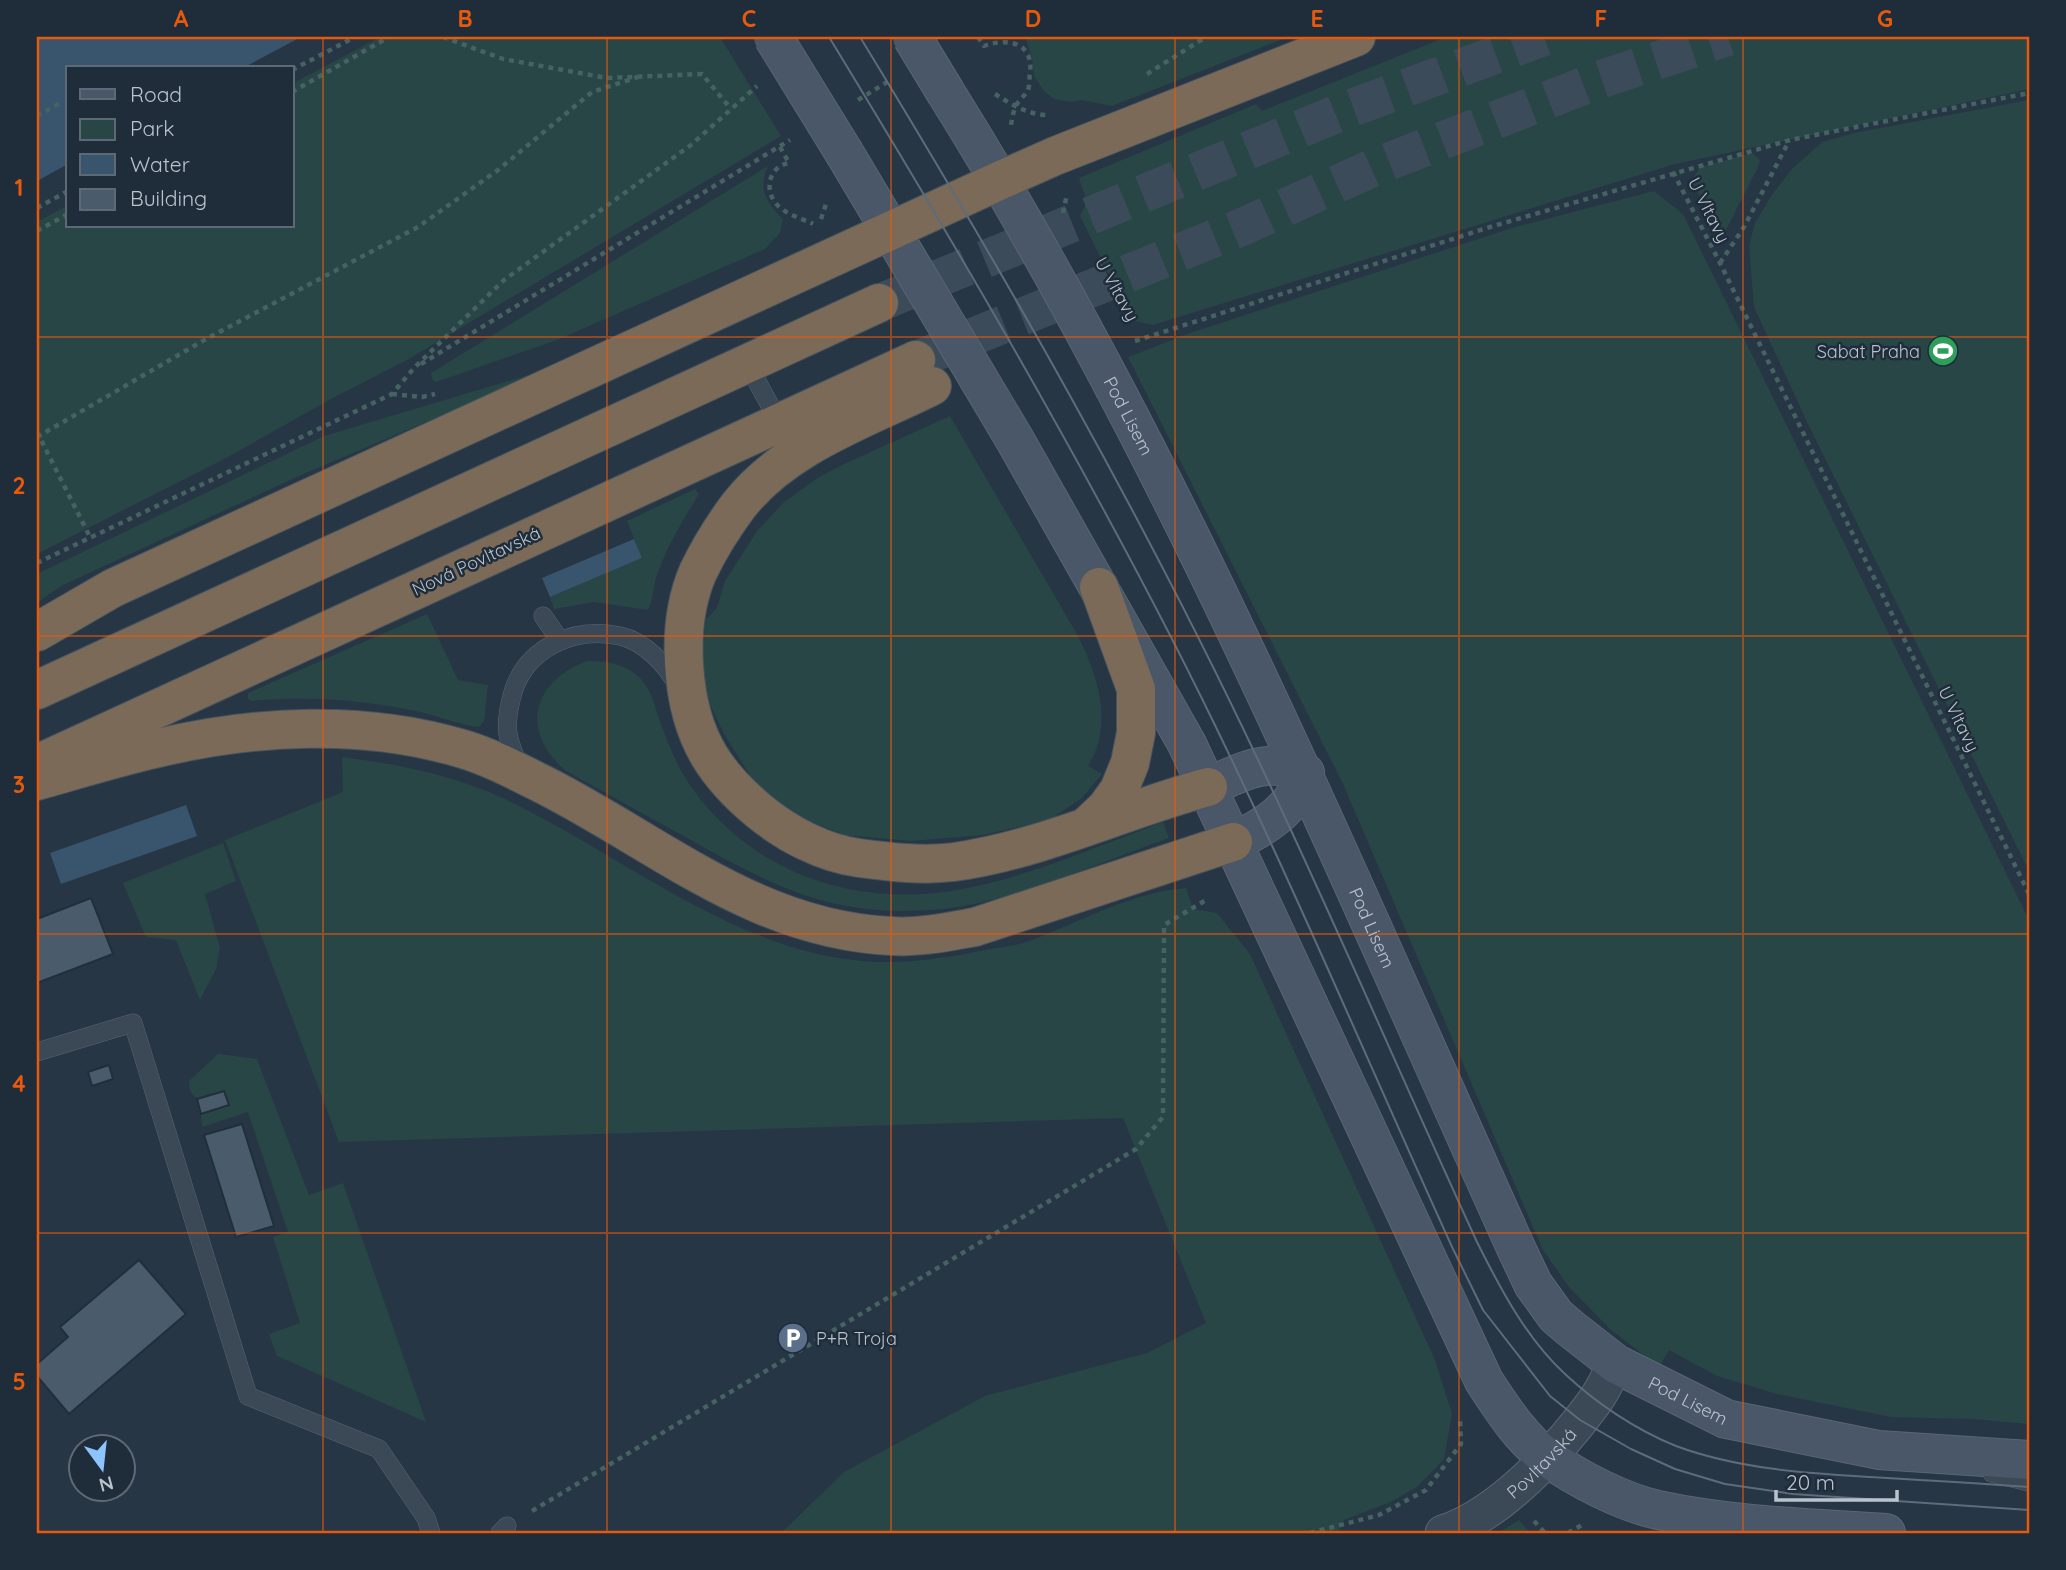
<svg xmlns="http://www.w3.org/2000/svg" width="2066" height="1570" font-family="Quicksand,sans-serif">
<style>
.green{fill:#284646}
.water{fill:#39546d}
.building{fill:#4a5c6c;stroke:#212f3c;stroke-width:2}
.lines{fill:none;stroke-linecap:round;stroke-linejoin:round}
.highway-tunnel{stroke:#3c4b5a;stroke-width:38;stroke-dasharray:38 19;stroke-linecap:butt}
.lane-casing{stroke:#596672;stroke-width:19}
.street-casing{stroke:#596672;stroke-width:37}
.secondary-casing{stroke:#596672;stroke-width:40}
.highway-casing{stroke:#45535f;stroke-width:40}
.path{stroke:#476262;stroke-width:4.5;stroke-dasharray:5 5;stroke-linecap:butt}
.lane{stroke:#3b4855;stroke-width:18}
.street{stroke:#3b4855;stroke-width:35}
.secondary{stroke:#495768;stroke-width:38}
.highway{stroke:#7b6a57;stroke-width:38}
.tram{stroke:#5d6c7c;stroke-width:2}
.secondary-bridge-casing{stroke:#596672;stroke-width:40;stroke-linecap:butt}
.secondary-bridge{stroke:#495768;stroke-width:38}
.grid{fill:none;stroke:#e8590c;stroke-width:2;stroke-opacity:0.55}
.labels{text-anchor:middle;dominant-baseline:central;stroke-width:5;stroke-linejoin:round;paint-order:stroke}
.street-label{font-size:18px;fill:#b9c3ce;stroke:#1f2d3a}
.poi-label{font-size:18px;fill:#b9c3ce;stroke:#1f2d3a;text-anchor:end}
.neatline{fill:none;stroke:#e8590c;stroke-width:2.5}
.grid-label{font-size:23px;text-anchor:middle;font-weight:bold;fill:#e8590c}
</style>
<rect width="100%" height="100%" fill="#263645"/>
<g class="green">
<path d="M380 37H720L781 136 407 360 329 400 228 457 37 554V222L68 205V226H292V84Z"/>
<path d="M1023 37H1288L1112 106 1081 100 1071 102 1054 99 1044 91 1034 76 1032 58 1026 39Z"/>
<path d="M1446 37H2029V89L1675 164 1153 325 1131 320 1080 216 1087 202 1079 178 1256 104 1262 111Z"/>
<path d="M2029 100V871L1807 422 1754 307 1749 246 1755 223 1773 193 1792 169 1822 142 1854 133Z"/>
<path d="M1752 153 1760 160 1757 169 1726 230 1719 234 1692 180 1700 167Z"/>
<path d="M768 166C757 189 767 203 783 219L780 233 765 249 557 340 436 382 432 379 431 373Z"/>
<path d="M1654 191 1683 214 2029 920V1424L1972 1419 1891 1417 1777 1394 1717 1376 1669 1350 1659 1367 1610 1329 1569 1287 1543 1250 1343 784 1128 357 1193 332 1515 227Z"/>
<path d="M532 374 480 399 299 476 61 586 37 603V574L324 436Z"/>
<path d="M950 416 1078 636C1098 677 1114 723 1088 766L1102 774 1082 798 1049 820 983 835 911 841 845 835 792 814 753 780 724 734 707 698 702 654 706 619 717 608 725 581 757 531 784 502 819 477 844 464Z"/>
<path d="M695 489 699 494C682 521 666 548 656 578 653 589 653 600 648 610L594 602 554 609 550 597 642 558 627 521Z"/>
<path d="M427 614 458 680 488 685 484 721 479 727C457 725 437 715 415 711 362 700 306 696 252 701L248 699V693Z"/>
<path d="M587 661C608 661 630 664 644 683 654 696 656 712 662 727 667 741 674 757 681 771 732 857 825 900 924 894 1006 888 1086 850 1163 822L1169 838C1103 861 1026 896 958 907 921 912 883 913 847 906 790 896 737 866 687 838 647 816 607 794 566 771 520 732 531 682 587 661Z"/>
<path d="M342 757C398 764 453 775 505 799 615 851 730 947 854 960 900 966 945 958 990 949 1004 947 1019 945 1032 940 1082 921 1132 892 1186 888L1193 909 1217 913 1250 954 1435 1360 1452 1414 1444 1459 1418 1486 1393 1501 1344 1520 1337 1533H781L844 1472 985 1396 1147 1353 1206 1323 1123 1118 339 1142 225 840 343 792Z"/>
<path d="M223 843 236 881 205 894 220 948 216 969 200 1000 176 940 146 937 123 883Z"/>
<path d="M218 1054 257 1059 309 1195 343 1183 426 1422 277 1356 269 1334 300 1323 273 1237 288 1232 248 1112 202 1127 201 1114 228 1105 224 1091 197 1099 190 1091 189 1081Z"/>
<path d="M1519 1520 1530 1533H1498Z"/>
</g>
<g class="water">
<path d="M37 37H301L243 68H68V164L37 181Z"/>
<path d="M634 539 642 558 550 597 542 578Z"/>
<path d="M186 805 197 836 61 884 50 853Z"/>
</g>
<g class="building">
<path d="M91 898 113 954 37 983V919Z"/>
<path d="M109 1065 113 1079 92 1086 88 1072Z"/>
<path d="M224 1091 229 1105 201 1114 197 1099Z"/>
<path d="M242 1124 274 1226 236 1237 204 1135Z"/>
<path d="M139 1260 186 1314 69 1414 37 1376V1364L68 1337 60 1327Z"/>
</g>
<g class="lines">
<g class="highway-tunnel">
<path d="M879 303 1346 110 1544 37"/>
<path d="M916 360 1242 227 1377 166 1599 80 1728 37"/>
</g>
<g class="lane-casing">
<g id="lane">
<path d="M747 363 779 422"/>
<path d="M543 616 559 639"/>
<path d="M520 770C516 758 510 746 508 734 506 720 509 706 513 692 527 647 575 626 620 636 644 641 668 666 678 687"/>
<path d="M37 1052 133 1023 248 1396 379 1449 426 1518 431 1533"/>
<path d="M1992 1473 2029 1482"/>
<path d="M500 1533 507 1526"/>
</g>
</g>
<g class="street-casing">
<g id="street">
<path id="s1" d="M1443 1533C1500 1515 1560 1449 1595 1401 1603 1390 1609 1376 1616 1364"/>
</g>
</g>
<g class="secondary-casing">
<g id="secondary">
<path id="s2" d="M946 93C1174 458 1339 857 1516 1248L1533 1284 1556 1316 1570 1328 1616 1364 1726 1419 1879 1450 2029 1460"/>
<path d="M845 154 1015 440 1187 744 1484 1381C1502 1408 1521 1439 1548 1458 1578 1479 1622 1502 1658 1510 1733 1526 1810 1528 1886 1533"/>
<path d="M1208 787C1242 772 1267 756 1305 773"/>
<path d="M1233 842C1265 827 1295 809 1305 773"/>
</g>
</g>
<g class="highway-casing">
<g id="highway">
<path d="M932 386C866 419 786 445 739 505 724 525 709 549 698 572 675 625 680 708 710 757 723 778 741 796 759 811 787 834 823 853 859 858 889 862 923 866 954 862 1041 850 1123 810 1208 787"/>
<path d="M37 632 113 588 1001 180 1055 156 1356 37"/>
<path d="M37 690 879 303"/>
<path d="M48 759 916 360"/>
<path d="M37 781C76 770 115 758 154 749 254 725 363 719 463 749 493 758 522 774 550 788 662 846 758 930 891 936 919 938 947 932 975 927L1233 842"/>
<path d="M1087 826 1106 808 1119 790 1130 763 1136 733V689L1099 587"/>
</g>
</g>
<g class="path">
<path d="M443 37 503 59 607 78 702 74 731 109"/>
<path d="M978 37 984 46C1006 38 1034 41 1030 73 1029 78 1030 85 1028 90 1025 96 1017 101 1015 108 1013 113 1012 119 1011 125"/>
<path d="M292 70 355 37"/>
<path d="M1147 74 1206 37"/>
<path d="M292 92 389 37"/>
<path d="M995 94C1011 104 1028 115 1048 115"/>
<path d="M858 100 892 79"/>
<path d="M37 116 62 102"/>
<path d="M780 147 789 163C766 167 763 196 782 209 791 216 803 219 813 224"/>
<path d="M1673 172 1720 263 2029 894"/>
<path d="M37 208 68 191"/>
<path d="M1063 213 1067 194"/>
<path d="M821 219 827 201"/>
<path d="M37 231 68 214"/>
<path d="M1720 263 1744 227 1789 141"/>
<path d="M1135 341 1490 227 1790 140 2029 93"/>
<path d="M421 364 790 140"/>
<path d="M392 394 422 397 435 394"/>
<path d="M37 432 90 537"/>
<path d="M37 437 206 339 418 227 498 170 592 92 638 77"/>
<path d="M37 563 392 394 414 368 504 280 691 145 757 86"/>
<path d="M532 1511 1136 1149 1163 1117 1164 925 1206 900"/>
<path d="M1534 1521 1545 1533"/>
<path d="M1310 1533 1379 1515 1426 1490 1461 1444 1460 1419"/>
<path d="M1568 1533 1582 1525"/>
</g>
<use href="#lane" class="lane"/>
<use href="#street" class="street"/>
<use href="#secondary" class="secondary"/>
<use href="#highway" class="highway"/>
<g class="tram">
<path d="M829 37C949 234 1066 433 1172 639 1274 838 1360 1045 1453 1249L1483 1310 1550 1396 1580 1420 1631 1449 1675 1469 1725 1484 1793 1494 2029 1510"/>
<path d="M860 37C1004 273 1142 514 1260 764 1335 922 1404 1083 1477 1242 1500 1288 1526 1338 1565 1374 1596 1403 1636 1430 1676 1446 1738 1469 1805 1473 1870 1477 1923 1480 1976 1483 2029 1487"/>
</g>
<g class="secondary-bridge-casing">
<g id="secondary-bridge">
<path d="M773 37 845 154"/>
<path d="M912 37 946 93"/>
</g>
</g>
<use href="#secondary-bridge" class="secondary-bridge"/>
</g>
<path class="grid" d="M323 37V1533M607 37V1533M891 37V1533M1175 37V1533M1459 37V1533M1743 37V1533M37 337H2029M37 636H2029M37 934H2029M37 1233H2029"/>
<defs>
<g id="stadium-disc" transform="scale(1.575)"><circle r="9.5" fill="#2e9e5b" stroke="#1f2d3a"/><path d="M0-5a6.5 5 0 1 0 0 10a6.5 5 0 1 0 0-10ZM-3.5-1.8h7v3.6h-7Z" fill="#fff"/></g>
<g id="parking-disc" transform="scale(1.575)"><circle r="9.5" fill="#5c6f8a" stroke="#1f2d3a"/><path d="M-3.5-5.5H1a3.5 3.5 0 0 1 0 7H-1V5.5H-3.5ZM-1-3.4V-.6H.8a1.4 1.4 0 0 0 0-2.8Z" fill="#fff"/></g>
</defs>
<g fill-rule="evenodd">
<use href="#stadium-disc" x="1943" y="351"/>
<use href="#parking-disc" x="793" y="1338"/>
</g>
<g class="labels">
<g class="street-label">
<text transform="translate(1709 210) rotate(63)">U Vltavy</text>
<text transform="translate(1117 289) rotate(61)">U Vltavy</text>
<text stroke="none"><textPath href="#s2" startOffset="371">Pod Lisem</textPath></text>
<text transform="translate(476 561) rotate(-25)">Nová Povltavská</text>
<text transform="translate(1959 719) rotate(64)">U Vltavy</text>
<text stroke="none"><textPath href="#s2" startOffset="938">Pod Lisem</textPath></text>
<text stroke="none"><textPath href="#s2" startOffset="1526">Pod Lisem</textPath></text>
<text stroke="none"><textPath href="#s1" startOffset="122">Povltavská</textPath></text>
</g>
<g class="poi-label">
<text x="1920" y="351">Sabat Praha</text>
<text x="816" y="1338" text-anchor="start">P+R Troja</text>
</g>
</g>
<rect width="2066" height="1570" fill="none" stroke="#1f2d3a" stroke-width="77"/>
<rect x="66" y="66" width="228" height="161" fill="#1f2d3a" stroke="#5d6975" stroke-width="2"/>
<rect x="80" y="89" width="35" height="10" fill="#495768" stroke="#5d6975" stroke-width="2"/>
<text x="130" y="102" font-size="21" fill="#b9c3ce">Road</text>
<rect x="80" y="119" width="35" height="21" fill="#284646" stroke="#5d6975" stroke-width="2"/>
<text x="130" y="136" font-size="21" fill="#b9c3ce">Park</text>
<rect x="80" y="154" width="35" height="21" fill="#39546d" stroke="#5d6975" stroke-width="2"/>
<text x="130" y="172" font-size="21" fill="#b9c3ce">Water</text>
<rect x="80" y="189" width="35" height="21" fill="#4a5c6c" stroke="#5d6975" stroke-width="2"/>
<text x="130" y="206" font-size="21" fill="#b9c3ce">Building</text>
<g transform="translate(102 1468) rotate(165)"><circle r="33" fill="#1f2d3a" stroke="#5d6975" stroke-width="2"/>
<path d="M0-5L12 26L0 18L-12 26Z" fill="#8ec4fd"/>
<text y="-10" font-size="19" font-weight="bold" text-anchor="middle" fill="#b9c3ce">N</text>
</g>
<path d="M1776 1490v10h121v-10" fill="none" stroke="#b9c3ce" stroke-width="3.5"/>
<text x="1786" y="1490" font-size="21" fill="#b9c3ce" stroke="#1f2d3a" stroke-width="5" paint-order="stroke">20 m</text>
<rect x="38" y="38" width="1990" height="1494" class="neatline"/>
<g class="grid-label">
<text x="181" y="27">A</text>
<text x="465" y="27">B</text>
<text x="749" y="27">C</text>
<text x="1033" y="27">D</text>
<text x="1317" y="27">E</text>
<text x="1601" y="27">F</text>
<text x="1885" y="27">G</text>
<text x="19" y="196">1</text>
<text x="19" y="494">2</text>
<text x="19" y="793">3</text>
<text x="19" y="1092">4</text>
<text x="19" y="1390">5</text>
</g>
</svg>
